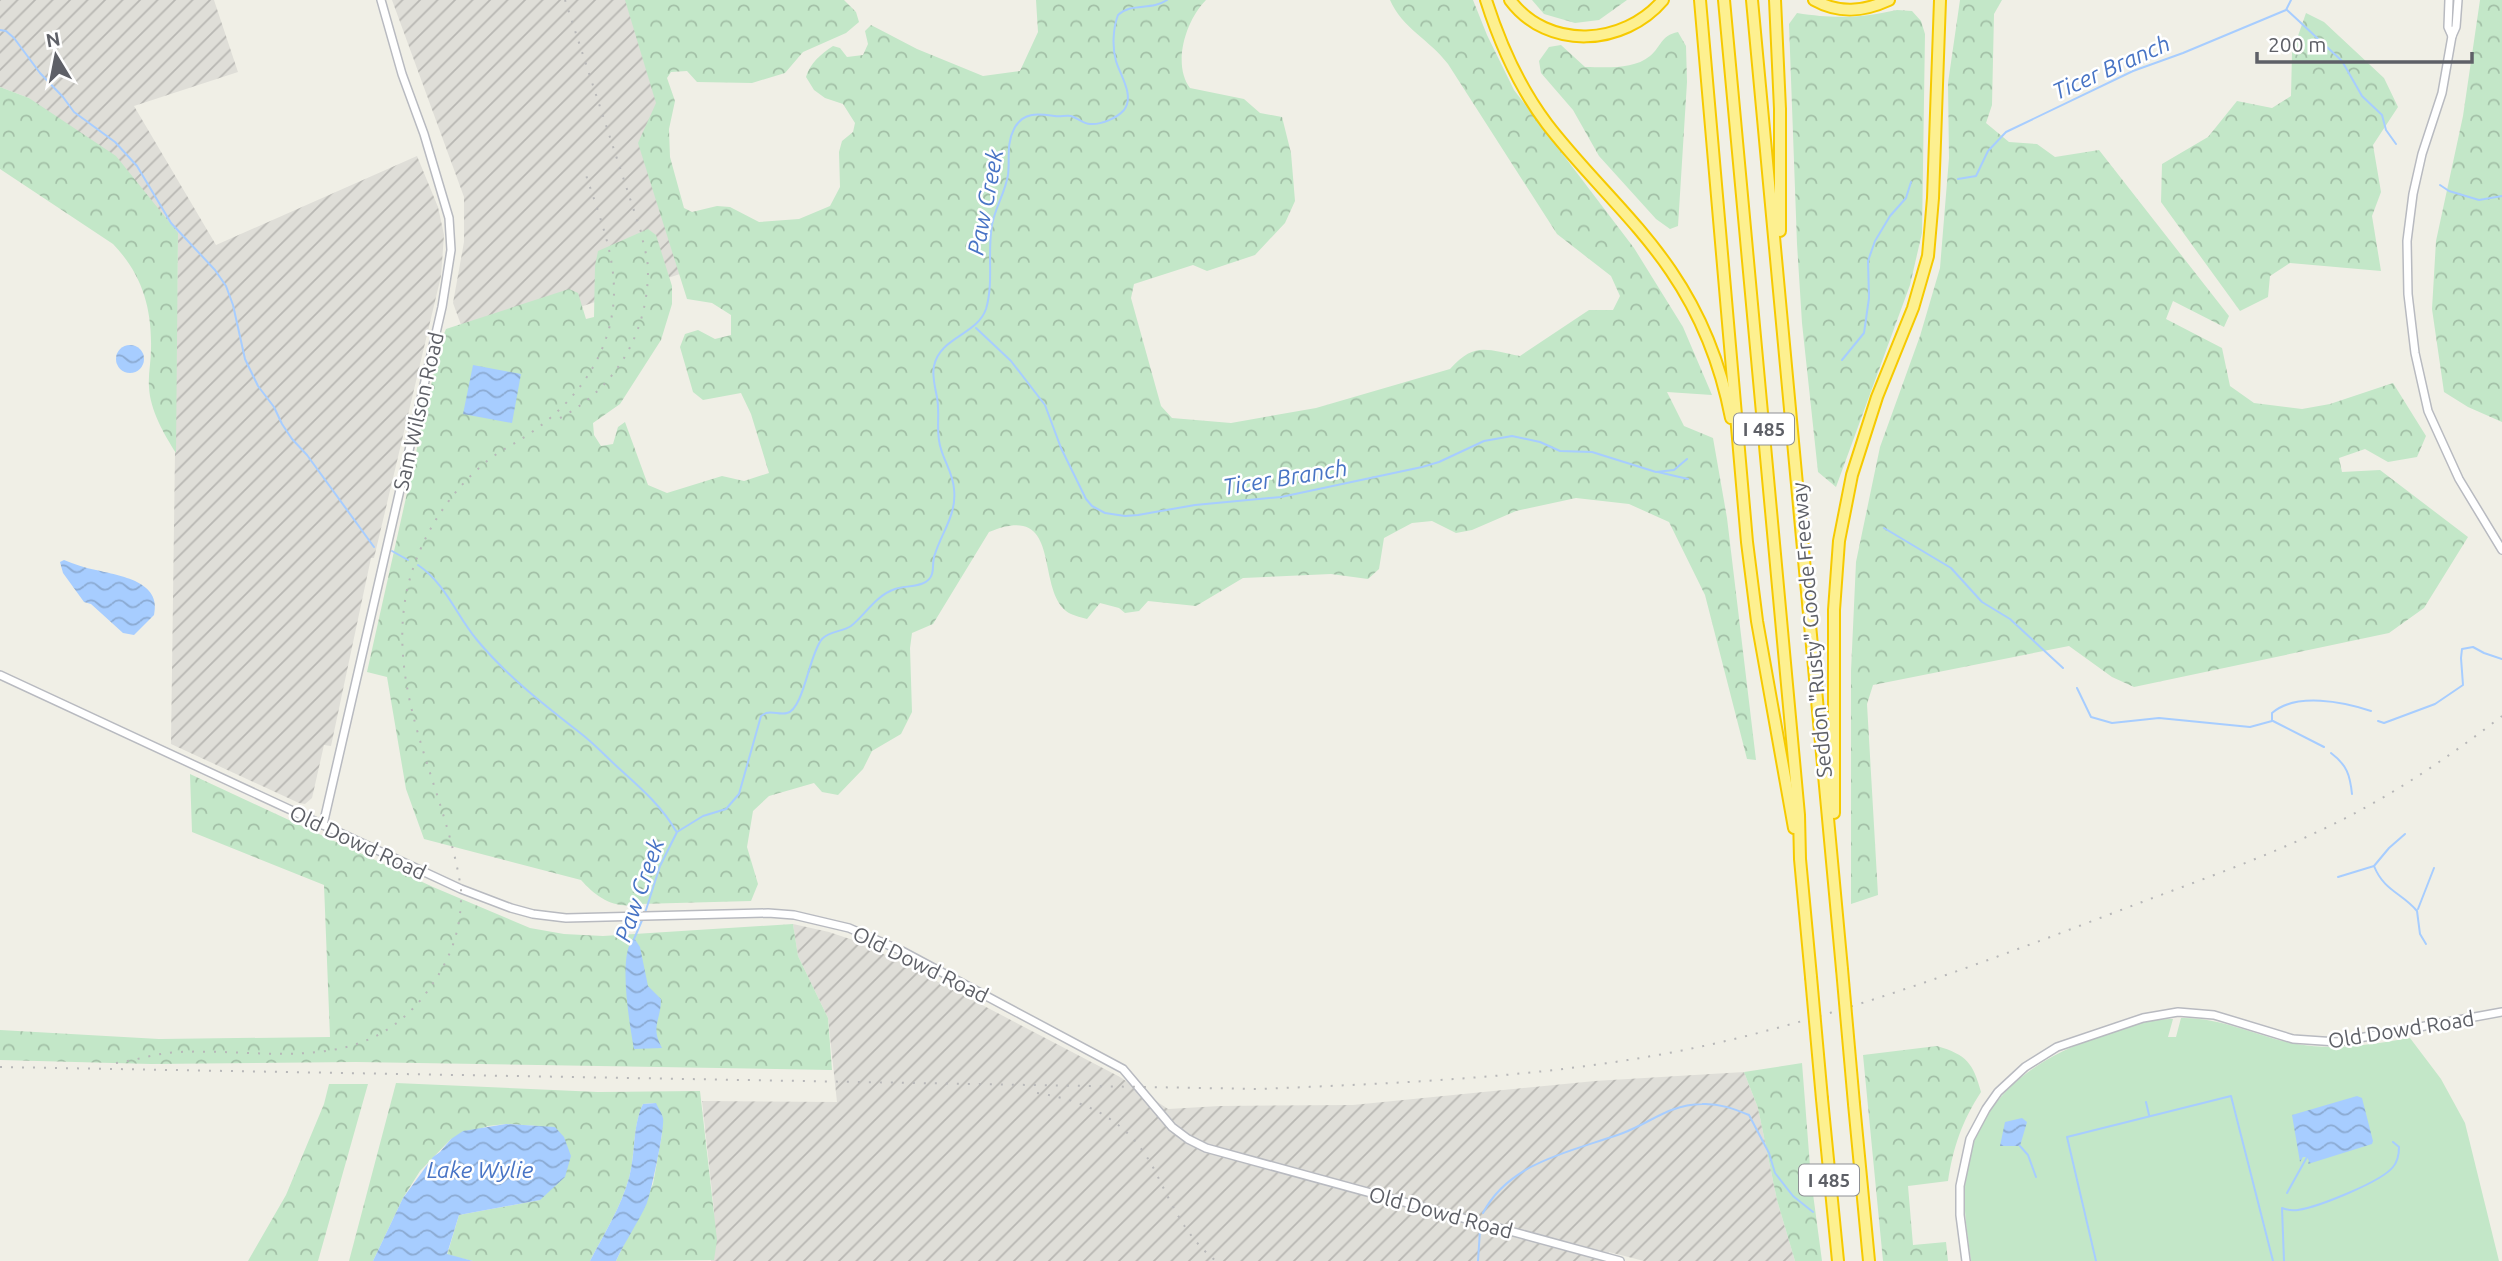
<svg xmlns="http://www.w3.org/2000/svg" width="2502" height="1261" font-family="Ubuntu,sans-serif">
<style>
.industrial{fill:url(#industrial-furrows)}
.grass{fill:#c3e7c8}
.forest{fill:url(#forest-crowns)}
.water{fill:url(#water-waves)}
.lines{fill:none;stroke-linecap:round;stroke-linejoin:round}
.stream{stroke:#a7cdff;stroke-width:2}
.minor-casing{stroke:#b8bac0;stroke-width:10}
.highway-casing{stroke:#f6ca00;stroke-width:14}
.minor{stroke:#fff;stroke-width:7}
.highway{stroke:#fdf090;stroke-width:10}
.rail{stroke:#b7b7b8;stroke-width:2;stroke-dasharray:2 9;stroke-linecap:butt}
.highway-bridge-casing{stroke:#f6ca00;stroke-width:14;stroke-linecap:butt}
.highway-bridge{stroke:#fdf090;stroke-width:10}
.labels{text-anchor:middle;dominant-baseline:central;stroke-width:5;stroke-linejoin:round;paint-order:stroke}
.shield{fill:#fff;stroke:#8e9095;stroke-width:2}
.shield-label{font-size:19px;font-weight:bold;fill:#5e6067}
.street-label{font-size:21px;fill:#5e6067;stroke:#fff}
.water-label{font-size:23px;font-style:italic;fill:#4874c5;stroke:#fff}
</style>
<defs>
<pattern id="industrial-furrows" width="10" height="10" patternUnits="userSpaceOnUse" patternTransform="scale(1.75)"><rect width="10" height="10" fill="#dfded8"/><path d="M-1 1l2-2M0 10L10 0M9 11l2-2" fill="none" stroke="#b8b7b3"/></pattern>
<pattern id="forest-crowns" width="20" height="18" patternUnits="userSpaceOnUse" patternTransform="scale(1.75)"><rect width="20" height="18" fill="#c3e7c8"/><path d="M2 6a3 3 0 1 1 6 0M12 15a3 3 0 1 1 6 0" fill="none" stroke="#a2bfa6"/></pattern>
<pattern id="water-waves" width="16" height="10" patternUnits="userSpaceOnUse" patternTransform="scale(1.75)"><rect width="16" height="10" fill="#a7cdff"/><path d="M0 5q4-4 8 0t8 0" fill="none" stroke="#8baad2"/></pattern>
</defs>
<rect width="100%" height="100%" fill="#f0efe6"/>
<g class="industrial">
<path d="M0 0H214L238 72 134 106 216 245 417 156 438 207 444 235 441 276 374 558H371L331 746 324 745 312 798 305 804 299 803 171 744 178 234 29 98 0 87Z"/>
<path d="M392 0H630L664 106 642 134 686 272 468 344 453 303 464 242V197Z"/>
<path d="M793 924 829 932 856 941 898 961 1120 1077 1168 1109 1220 1106 1353 1105 1595 1081 1744 1072 1758 1108 1777 1200 1795 1261H1644L1609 1252 1607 1261H711L714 1210 702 1101 837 1102 828 1018 798 956Z"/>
</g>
<path class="grass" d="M2181 1018C2222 1017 2257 1037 2297 1044 2335 1051 2374 1044 2410 1038L2441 1079 2465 1123 2499 1261H1971C1968 1236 1963 1211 1965 1186 1970 1108 2025 1062 2095 1038 2120 1030 2147 1018 2173 1019L2168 1037H2176Z"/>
<g class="forest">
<path d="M625 0H844L856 12 859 22 846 33 803 52 785 73 752 83 697 82 687 71 671 72 667 78 675 101 669 129 670 157 684 208 692 212 717 206 730 207 759 222 799 219 830 206 840 187 839 152 842 141 853 132 855 123 843 104 825 98 814 90 806 77C810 63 821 54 833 46L840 48 847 57 863 55 868 44 865 31 871 25 917 49 983 76 1020 71 1038 32 1036 0H1206C1186 20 1172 64 1190 88L1244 99 1260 113 1282 117 1291 153 1295 201 1285 223 1255 255 1207 271 1193 265 1134 284 1131 298 1161 406 1172 418 1231 423 1316 408 1450 369C1475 341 1487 350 1520 356L1589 310H1613L1620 296 1611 276 1557 234 1448 64C1430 40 1402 28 1390 0H1473L1487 35 1514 90 1634 248 1683 327 1712 395 1667 392 1684 426 1713 438 1727 518 1756 760 1747 759 1705 595 1669 522 1629 504 1576 498 1516 511 1472 530 1456 533 1432 521 1412 523 1384 538 1379 569 1368 579 1331 574 1243 578 1196 606 1148 601 1139 611 1125 613 1119 608 1100 603 1087 619C1080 617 1071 615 1066 611 1035 585 1063 501 989 532L933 624 912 633 910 648 912 712 901 734 872 751 863 769 838 795 822 792 814 783 769 796 753 811 747 847 758 884 751 901 639 904C615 910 596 897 581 880L424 839 406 789 387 677 367 672 441 341 446 329 569 289 578 293 586 319 594 317 595 266 598 251 648 229 656 235 672 286V304L661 340 620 404 593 423 594 435 601 446 613 444 618 427 625 422 648 485 667 493 722 476 744 481 769 473 751 414 741 393 703 400 693 392 680 347 685 334 698 330 715 339 731 335V315L712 303 687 299 638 143 656 103Z"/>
<path d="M1532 0H1627L1599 20 1575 23 1544 14Z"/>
<path d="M1960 0H2002L1994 14 1992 105 1986 123 2009 142 2037 144 2055 157 2099 150 2229 316 2224 327 2173 301 2166 319 2222 348 2230 386 2254 403 2302 409 2330 404 2393 383 2426 436 2417 457 2388 462 2365 449 2339 458 2342 472 2380 470 2468 537 2424 608 2389 633 2134 687 2112 677 2069 646 1873 685 1867 704 1878 895 1851 904V671L1856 562 1880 447 1920 336 1940 268 1949 158 1948 83Z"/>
<path d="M2480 0H2502V422L2468 407 2444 392 2432 309 2436 241 2463 116Z"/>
<path d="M1897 10 1912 11 1921 21 1925 34 1922 233 1910 285 1836 487 1818 472 1802 323 1797 244 1789 24 1797 13C1835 19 1860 18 1897 10Z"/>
<path d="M2306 13 2324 22 2384 78 2398 107 2373 145 2381 192 2372 216 2381 271 2290 263 2270 276 2268 297 2240 311 2161 202 2162 164 2208 137 2237 101 2272 108 2291 96 2292 53Z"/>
<path d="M1678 32 1686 46 1687 82 1678 226 1670 229 1656 219 1599 156 1573 110 1541 73 1539 61 1549 47 1561 45 1585 67C1606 67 1633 70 1650 56 1662 46 1660 36 1678 32Z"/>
<path d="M0 87 29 98 116 156 178 233 176 453C164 434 150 410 149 387 148 375 151 362 151 349 152 308 142 274 113 244L0 169Z"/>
<path d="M190 774 433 887 530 928 564 934 603 936 793 924 798 956 828 1018 832 1070 356 1062 151 1064 0 1060V1030L159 1039 330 1037 324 885 192 832Z"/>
<path d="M1937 1046C1967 1055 1973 1063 1981 1092 1962 1121 1953 1148 1948 1181L1908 1186 1913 1245 1946 1242 1948 1261H1883L1863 1055Z"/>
<path d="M1802 1063 1811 1179 1822 1261H1795L1777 1200 1758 1108 1744 1072Z"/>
<path d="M396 1083 598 1092 700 1091 717 1240 714 1260 616 1261 653 1184 662 1134 655 1103 643 1104C632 1128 636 1153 629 1178 621 1207 604 1234 590 1261H473L447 1255 459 1215 540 1200 539 1126 506 1124 488 1126 451 1139 420 1171 403 1198 373 1261H349Z"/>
<path d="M329 1084H368L318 1261H248L286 1195 324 1104Z"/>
</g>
<g class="water">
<circle cx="130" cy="359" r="14"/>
<path d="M473 365 521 374 512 423 463 414Z"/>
<path d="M64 560C74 564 85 568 96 570 120 576 162 581 154 615L134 635 123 633 91 604 84 602 63 573 60 562Z"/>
<path d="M634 938 640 947 648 986 661 999C661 1021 650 1026 662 1048L634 1049C630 1027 617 953 634 938Z"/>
<path d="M2357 1096 2362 1098 2373 1141 2372 1144 2308 1164 2309 1161 2307 1157H2303L2300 1162 2292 1115Z"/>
<path d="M656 1103C658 1108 662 1113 663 1118 665 1128 651 1193 647 1203 638 1223 625 1241 616 1261H590C604 1234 621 1207 629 1178 636 1153 632 1127 643 1104Z"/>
<path d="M2022 1118 2027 1122 2020 1146H2000L2005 1122Z"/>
<path d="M506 1124 555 1127 564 1137 571 1156 565 1177 540 1200 459 1215 447 1254 473 1261H373L403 1198 433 1157 440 1152 451 1139 463 1131Z"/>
</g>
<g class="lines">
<g class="stream">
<path d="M2287 10 2342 61 2362 96 2382 115 2386 130 2396 144"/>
<path d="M0 30 6 31 14 38 40 73 63 97 74 112 115 142 137 166 171 223 215 270 226 286 233 305 245 359 258 386 274 407 282 424 292 439 307 455 374 547"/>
<path d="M1958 179 1976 176 1988 151 2006 132 2133 71 2183 53 2286 10 2291 0"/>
<path d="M2440 185 2449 191 2479 200 2502 196"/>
<path d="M976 328 1011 361 1045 405 1061 448 1086 499 1092 506 1105 513 1125 516 1138 515 1195 505 1281 497 1422 467 1439 462 1484 441 1512 436 1540 442 1560 451 1592 452 1656 472 1674 470 1687 459"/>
<path d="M1842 360 1864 333 1869 298 1868 261 1875 241 1890 216 1906 198 1911 182"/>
<path d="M1658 472 1688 479"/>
<path d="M1884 528 1951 568 1982 602 2010 619 2063 668"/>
<path d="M392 551 408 560"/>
<path d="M418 565C446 584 456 615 477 640 507 676 543 704 579 732 595 744 608 759 623 772 643 790 662 807 676 831"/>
<path d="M2077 688 2091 717 2112 723 2159 718 2250 727 2272 721V713C2296 692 2344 702 2371 711"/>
<path d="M2273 721 2324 747"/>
<path d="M2378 721 2384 723 2435 704 2463 685 2461 658 2462 649 2473 647 2484 653 2502 659"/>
<path d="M2331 753C2347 765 2350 775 2352 794"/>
<path d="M2374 866C2384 891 2402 893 2417 911L2420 934 2426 944"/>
<path d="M2338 877 2374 866 2389 848 2405 834"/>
<path d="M2418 909 2434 868"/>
<path d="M645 913 660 866 677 832 703 816 726 809 739 794 761 716 766 713C773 711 780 715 787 713 804 709 809 654 822 639 829 631 842 632 851 626 866 614 875 596 895 589 906 585 928 588 932 574 934 568 932 561 935 554 942 532 957 514 954 489 953 474 945 463 941 449 936 435 939 422 938 407 938 394 931 380 934 366 940 337 977 335 986 309 994 282 987 253 992 225 995 208 1005 193 1008 175 1010 160 1006 144 1014 129 1023 111 1039 114 1055 116 1060 117 1066 115 1071 116 1078 118 1084 124 1090 124 1101 125 1117 118 1124 110 1135 96 1120 75 1116 61 1112 47 1113 28 1118 15 1132 2 1151 11 1167 0"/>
<path d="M634 939 643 918"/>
<path d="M2146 1102 2149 1115"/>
<path d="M2020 1146 2028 1155 2036 1177"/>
<path d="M2287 1193 2307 1157"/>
<path d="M1483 1213C1510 1161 1574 1151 1623 1133 1652 1122 1668 1105 1702 1104 1719 1103 1734 1109 1749 1115L1769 1153 1775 1173 1793 1196 1813 1212"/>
<path d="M1478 1261 1480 1230"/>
<path d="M2096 1261 2067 1137 2231 1096 2273 1261"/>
<path d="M2284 1261 2282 1208C2287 1210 2292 1211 2298 1210 2318 1207 2381 1182 2393 1167 2398 1161 2399 1154 2399 1147L2393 1142"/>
</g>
<g class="minor-casing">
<g id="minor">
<path d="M2449 0 2448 27 2452 36"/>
<path d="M2458 0 2456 27 2452 36 2442 93 2422 154 2413 194 2407 241 2408 294 2415 353 2428 411 2459 479 2502 550"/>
<path d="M0 675 461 889 511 908 533 914 566 918 768 913 794 915 849 928 902 951 1123 1069 1172 1127 1188 1139 1206 1148 1620 1261"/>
<path d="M323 825 442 307 451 250 449 218 424 134 402 74 381 0"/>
<path d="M1966 1261 1960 1215V1186L1970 1139 1986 1109 1998 1092 2025 1067 2057 1047 2143 1018 2178 1012 2214 1015 2293 1039 2337 1042 2502 1012"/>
</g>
</g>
<g class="highway-casing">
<g id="highway">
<path d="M1486 0C1500 44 1519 87 1547 124 1586 175 1635 218 1671 271 1701 315 1721 366 1731 418"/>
<path d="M1510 0C1548 51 1624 46 1663 0"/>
<path d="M1700 0 1747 542 1757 621 1794 828"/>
<path d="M1724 0 1799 815 1800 859 1811 977"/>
<path d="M1752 0 1842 969"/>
<path d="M1775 0 1780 109V231"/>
<path d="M1814 0C1839 14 1863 12 1889 0"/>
<path d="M1834 813V610L1839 541 1852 475 1877 397 1913 308 1928 256 1933 198 1940 0"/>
<path d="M1822 1099 1838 1261"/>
<path d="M1854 1104 1869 1261"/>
</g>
</g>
<use href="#minor" class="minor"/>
<use href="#highway" class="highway"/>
<g class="rail">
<path d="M560 418C616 388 648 333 648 270 648 257 643 244 641 232L565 0"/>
<path d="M116 1063C137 1060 157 1053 179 1052 271 1048 366 1078 429 989 452 957 462 928 461 889 446 788 385 695 407 590 418 541 447 494 486 462 499 451 513 445 526 436 577 403 615 350 614 288 613 249 598 212 586 175"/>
<path d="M0 1067 1259 1089C1426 1082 1595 1076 1758 1033 1882 1001 2001 956 2121 910 2186 885 2254 862 2317 832 2384 801 2444 761 2502 716"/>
<path d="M1037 1093C1091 1101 1131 1123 1156 1173 1173 1207 1186 1237 1216 1261"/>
</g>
<g class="highway-bridge-casing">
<g id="highway-bridge">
<path d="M1842 969 1854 1104"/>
<path d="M1811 977 1822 1099"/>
</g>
</g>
<use href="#highway-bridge" class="highway-bridge"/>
</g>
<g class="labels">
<g class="shield">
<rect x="1734" y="413.5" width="60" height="31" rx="5"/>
<rect x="1799" y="1164.5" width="60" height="31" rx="5"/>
</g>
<g class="shield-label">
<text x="1764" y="429">I 485</text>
<text x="1829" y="1180">I 485</text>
</g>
<g class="street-label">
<text transform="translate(418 411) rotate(-77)">Sam Wilson Road</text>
<text transform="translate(1811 630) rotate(-95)">Seddon "Rusty" Goode Freeway</text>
<text transform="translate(358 842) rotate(25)">Old Dowd Road</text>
<text transform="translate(921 964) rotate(26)">Old Dowd Road</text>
<text transform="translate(2401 1029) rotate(-9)">Old Dowd Road</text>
<text transform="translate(1441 1212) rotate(15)">Old Dowd Road</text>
</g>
<g class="water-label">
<text transform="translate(2111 67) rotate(-24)">Ticer Branch</text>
<text transform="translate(985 202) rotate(-79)">Paw Creek</text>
<text transform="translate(1285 477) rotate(-9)">Ticer Branch</text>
<text transform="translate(639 890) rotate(-71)">Paw Creek</text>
<text x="480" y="1169">Lake Wylie</text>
</g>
</g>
<g transform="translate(56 56) rotate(350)" stroke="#ffffff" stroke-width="5" paint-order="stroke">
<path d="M0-5L12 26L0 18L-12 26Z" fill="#5e6067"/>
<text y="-10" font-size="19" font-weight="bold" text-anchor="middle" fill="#5e6067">N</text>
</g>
<path d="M2257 52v10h215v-10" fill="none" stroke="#5e6067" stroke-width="3.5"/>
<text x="2268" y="52" font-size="21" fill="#5e6067" stroke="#ffffff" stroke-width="5" paint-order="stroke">200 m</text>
</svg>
